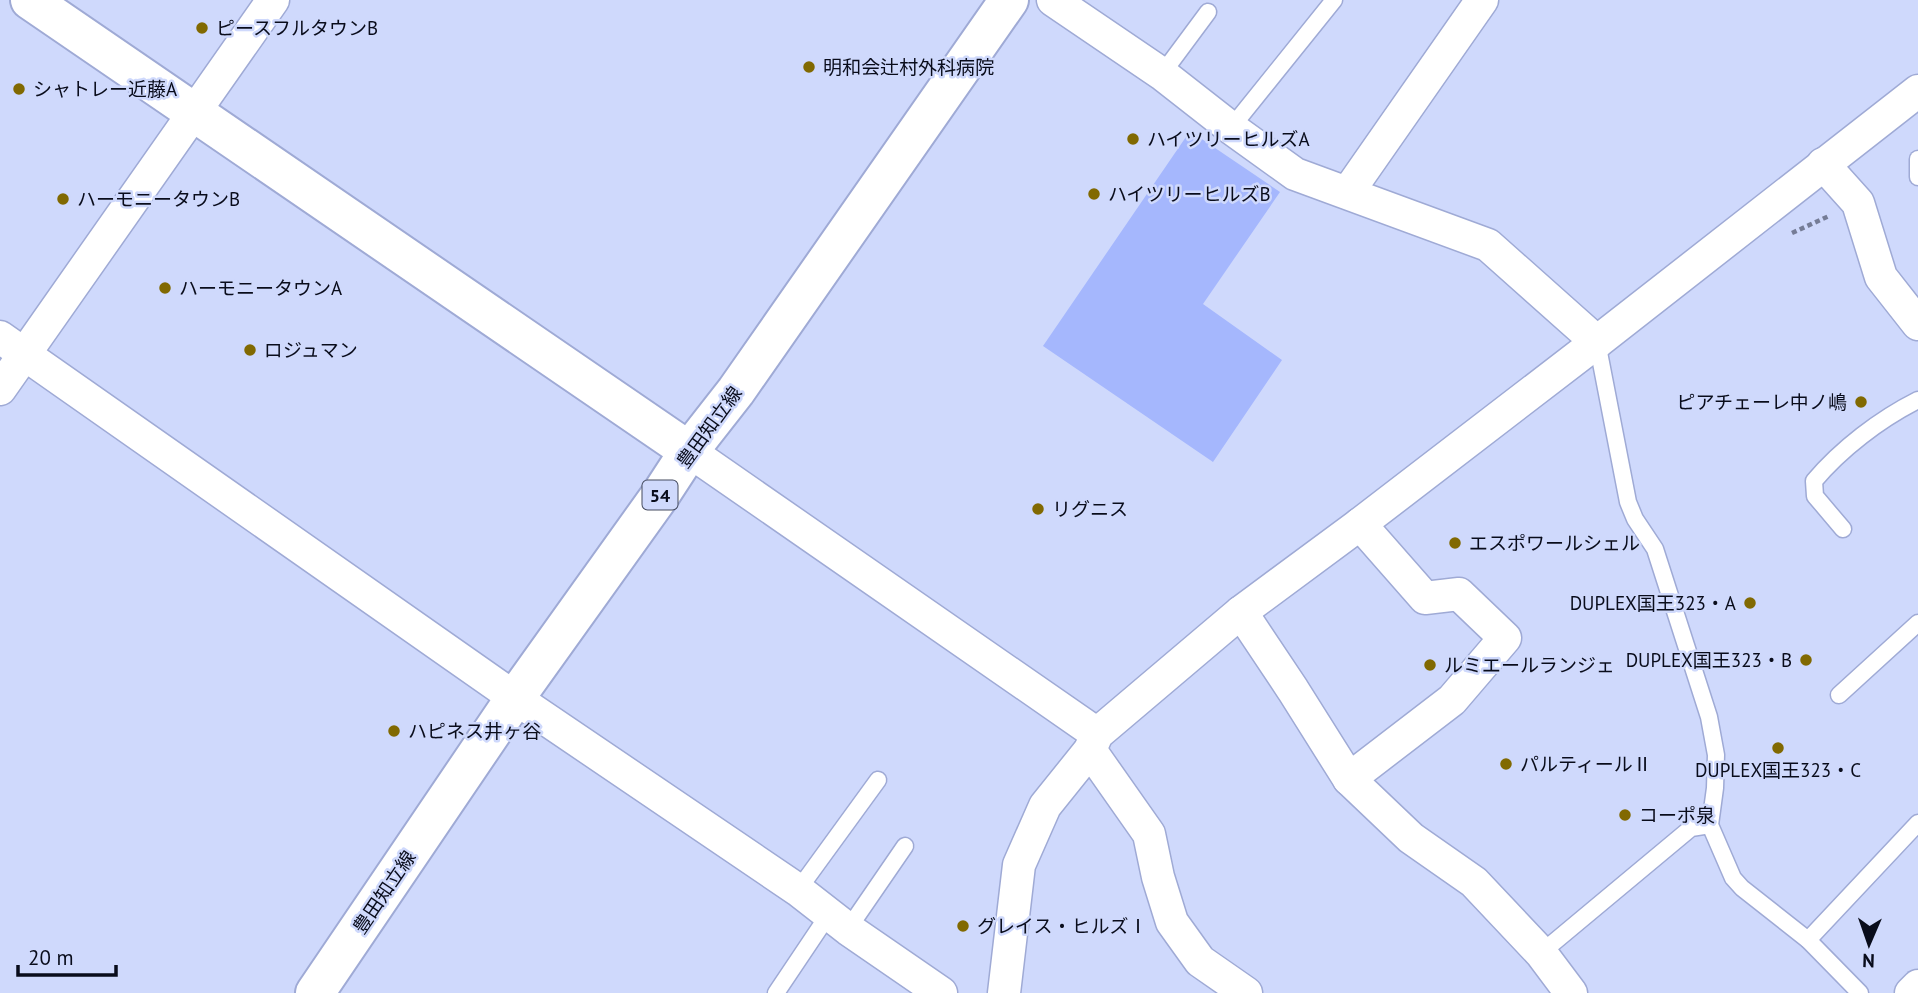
<svg xmlns="http://www.w3.org/2000/svg" width="1918" height="993" font-family="'PT Sans','Noto Sans JP',sans-serif">
<style>
.green{fill:#a5b7fd}
.lines{fill:none;stroke-linecap:round;stroke-linejoin:round}
.service-casing{stroke:#9faad5;stroke-width:19}
.minor-casing{stroke:#9faad5;stroke-width:35}
.tertiary-casing{stroke:#9faad5;stroke-width:42}
.primary-casing{stroke:#9faad5;stroke-width:42}
.path{stroke:#757c96;stroke-width:4.5;stroke-dasharray:5 3.5;stroke-linecap:butt}
.service{stroke:#fff;stroke-width:16}
.minor{stroke:#fff;stroke-width:32}
.tertiary{stroke:#fff;stroke-width:38}
.primary{stroke:#fff;stroke-width:38}
.poi-dot{fill:#816901;stroke:#cfd9fc;stroke-width:2.5}
.labels{text-anchor:middle;dominant-baseline:central;stroke-width:5;stroke-linejoin:round;paint-order:stroke}
.shield{fill:#cfd9fc;stroke:#444a5e;stroke-width:2}
.shield-label{font-size:18px;font-weight:bold;fill:#090c1b}
.poi-label{font-size:19px;fill:#090c1b;stroke:#cfd9fc;text-anchor:start}
.street-label{font-size:19px;fill:#090c1b;stroke:#cfd9fc}
</style>
<rect width="100%" height="100%" fill="#cfd9fc"/>
<path class="green" d="M1190 131 1280 192 1203 304 1282 360 1213 462 1043 346Z"/>
<g class="lines">
<g class="service-casing">
<g id="service">
<path d="M1162 74 1208 12"/>
<path d="M1231 128 1334 0"/>
<path d="M1918 159V177"/>
<path d="M1597 342 1628 502 1635 519 1655 549 1709 717 1716 755 1715 788 1710 825 1733 878 1742 888 1808 940 1860 993"/>
<path d="M1843 529 1815 496 1814 481C1841 449 1880 419 1918 400"/>
<path d="M1839 695 1918 623"/>
<path d="M798 890 878 780"/>
<path d="M848 929 905 846"/>
<path d="M1808 940 1918 823"/>
<path d="M1541 953 1691 828 1710 825"/>
<path d="M776 993 829 914"/>
</g>
</g>
<g class="minor-casing">
<g id="minor">
<path d="M1053 0 1162 74 1231 128 1295 174 1488 245 1597 342"/>
<path d="M1823 164 1858 203 1881 277 1918 324"/>
<path d="M1348 192 1482 0"/>
<path d="M0 337 515 698 798 890 848 929 941 993"/>
<path d="M0 389 273 0"/>
<path d="M689 451 1097 734"/>
<path d="M1241 612 1293 690 1349 779 1411 838 1474 882 1541 953 1571 993"/>
<path d="M1090 750 1149 834 1158 877 1172 922 1200 961 1246 993"/>
<path d="M1349 779 1452 700 1505 638 1459 594 1425 598 1360 524"/>
<path d="M1004 993 1019 865 1045 806 1090 750 1097 734 1241 612 1360 524 1597 342 1918 91"/>
<path d="M1911 993 1918 986"/>
</g>
</g>
<g class="tertiary-casing">
<path id="tertiary" d="M30 0 689 451"/>
</g>
<g class="primary-casing">
<path id="primary" d="M315 993 515 698 661 494 689 451 736 391 1009 0"/>
</g>
<path class="path" d="M1792 233 1829 216"/>
<use href="#service" class="service"/>
<use href="#minor" class="minor"/>
<use href="#tertiary" class="tertiary"/>
<use href="#primary" class="primary"/>
</g>
<g class="poi-dot">
<circle cx="202" cy="28" r="7"/>
<circle cx="809" cy="67" r="7"/>
<circle cx="19" cy="89" r="7"/>
<circle cx="1133" cy="139" r="7"/>
<circle cx="1094" cy="194" r="7"/>
<circle cx="63" cy="199" r="7"/>
<circle cx="165" cy="288" r="7"/>
<circle cx="250" cy="350" r="7"/>
<circle cx="1861" cy="402" r="7"/>
<circle cx="1038" cy="509" r="7"/>
<circle cx="1455" cy="543" r="7"/>
<circle cx="1750" cy="603" r="7"/>
<circle cx="1806" cy="660" r="7"/>
<circle cx="1430" cy="665" r="7"/>
<circle cx="394" cy="731" r="7"/>
<circle cx="1778" cy="748" r="7"/>
<circle cx="1506" cy="764" r="7"/>
<circle cx="1625" cy="815" r="7"/>
<circle cx="963" cy="926" r="7"/>
</g>
<g class="labels">
<rect class="shield" x="642.5" y="480.5" width="35" height="29" rx="5"/>
<g class="shield-label">
<text x="660" y="495">54</text>
</g>
<g class="poi-label">
<text x="216" y="28">ピースフルタウンB</text>
<text x="823" y="67">明和会辻村外科病院</text>
<text x="33" y="89">シャトレー近藤A</text>
<text x="1147" y="139">ハイツリーヒルズA</text>
<text x="1108" y="194">ハイツリーヒルズB</text>
<text x="77" y="199">ハーモニータウンB</text>
<text x="179" y="288">ハーモニータウンA</text>
<text x="264" y="350">ロジュマン</text>
<text x="1847" y="402" text-anchor="end">ピアチェーレ中ノ嶋</text>
<text x="1052" y="509">リグニス</text>
<text x="1469" y="543">エスポワールシェル</text>
<text x="1736" y="603" text-anchor="end">DUPLEX国王323・A</text>
<text x="1792" y="660" text-anchor="end">DUPLEX国王323・B</text>
<text x="1444" y="665">ルミエールランジェ</text>
<text x="408" y="731">ハピネス井ヶ谷</text>
<text x="1520" y="764">パルティールⅡ</text>
<text x="1778" y="770" text-anchor="middle">DUPLEX国王323・C</text>
<text x="1639" y="815">コーポ泉</text>
<text x="977" y="926">グレイス・ヒルズⅠ</text>
</g>
<g class="street-label">
<text transform="translate(709 427) rotate(-54)">豊田知立線</text>
<text transform="translate(384 892) rotate(-56)">豊田知立線</text>
</g>
</g>
<g transform="translate(1869 944) rotate(182)" stroke="#cfd9fc" stroke-width="5" paint-order="stroke">
<path d="M0-5L12 26L0 18L-12 26Z" fill="#090c1b"/>
<text y="-10" font-size="19" font-weight="bold" text-anchor="middle" fill="#090c1b">N</text>
</g>
<path d="M18 965v10h98v-10" fill="none" stroke="#090c1b" stroke-width="3.5"/>
<text x="28" y="965" font-size="21" fill="#090c1b" stroke="#cfd9fc" stroke-width="5" paint-order="stroke">20 m</text>
</svg>
